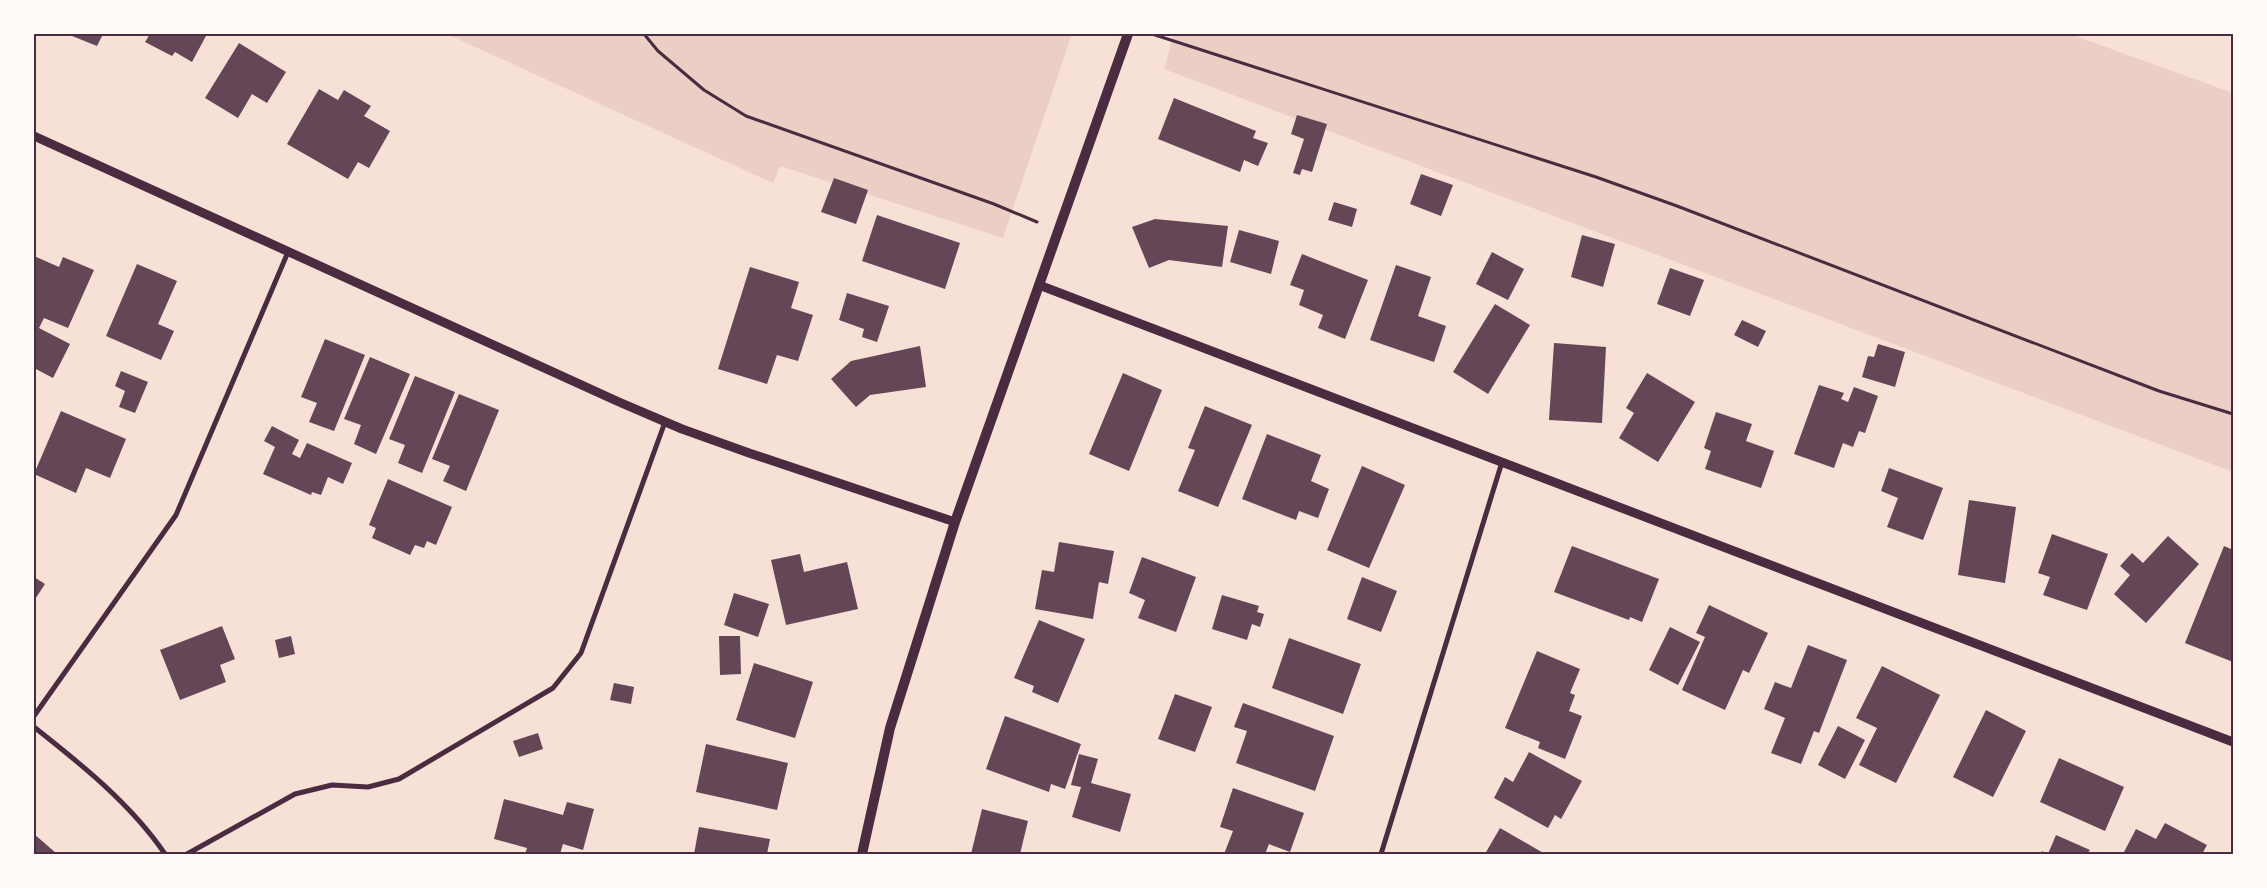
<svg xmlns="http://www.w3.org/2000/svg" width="2267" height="888" font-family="'IBM Plex Sans',sans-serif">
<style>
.green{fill:#ebcfc5}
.building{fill:#644757}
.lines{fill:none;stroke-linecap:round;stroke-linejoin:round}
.path{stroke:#4a2c40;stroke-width:3}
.minor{stroke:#4a2c40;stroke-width:5}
.tertiary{stroke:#4a2c40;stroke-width:9}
.secondary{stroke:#4a2c40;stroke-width:10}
.neatline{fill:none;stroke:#4a2c40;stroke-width:2}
</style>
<rect width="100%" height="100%" fill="#f7e1d7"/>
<g class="green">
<path d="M447 34H1072L1003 238 780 166 773 183Z"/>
<path d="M1174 34H2070L2233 93V472L1164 69Z"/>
</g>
<g class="building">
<path d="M67 34H103L97 46Z"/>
<path d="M150 34H207L192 62 175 52 172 56 145 42Z"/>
<path d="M239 43 286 72 267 103 252 94 238 118 205 98Z"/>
<path d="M319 89 338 100 344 90 371 106 364 116 390 131 369 168 358 162 348 179 287 144Z"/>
<path d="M1174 98 1256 131 1253 138 1268 143 1258 166 1244 160 1240 172 1158 139Z"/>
<path d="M1297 115 1327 124 1312 172 1302 169 1300 175 1293 173 1304 139 1291 134Z"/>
<path d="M1421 174 1453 185 1441 216 1410 204Z"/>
<path d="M834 178 868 190 856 224 821 212Z"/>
<path d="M1334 202 1357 209 1352 227 1328 220Z"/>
<path d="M877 215 960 243 945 289 862 261Z"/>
<path d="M1155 219 1228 226 1222 267 1169 260 1149 268 1132 227Z"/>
<path d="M1239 230 1279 241 1271 274 1230 262Z"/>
<path d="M1582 235 1615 244 1603 287 1571 277Z"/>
<path d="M1492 252 1524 269 1508 300 1476 284Z"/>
<path d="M1302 254 1368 280 1345 339 1318 328 1323 315 1299 305 1304 290 1290 285Z"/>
<path d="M34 256 59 267 63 257 94 270 68 328 44 318 39 328 70 344 53 378 34 368Z"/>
<path d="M137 264 177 281 158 324 174 331 161 360 106 336Z"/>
<path d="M1396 265 1431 277 1418 316 1446 326 1434 362 1370 340Z"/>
<path d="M750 267 799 282 791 308 813 315 798 361 777 355 767 384 718 369Z"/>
<path d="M1670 268 1704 280 1690 316 1657 304Z"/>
<path d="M847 293 889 306 877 342 862 337 864 329 839 320Z"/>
<path d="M1495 304 1530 325 1488 394 1453 372Z"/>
<path d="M1742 320 1766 331 1758 347 1734 335Z"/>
<path d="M325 339 365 355 334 431 309 422 317 403 301 397Z"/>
<path d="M1554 343 1606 347 1602 423 1549 420Z"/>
<path d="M1878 344 1905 352 1895 387 1862 377 1868 356 1874 357Z"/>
<path d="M920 346 926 387 870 395 856 407 831 379 851 361Z"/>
<path d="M370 357 410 374 376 454 354 444 361 425 344 419Z"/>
<path d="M121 371 148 382 135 413 119 407 125 391 115 386Z"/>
<path d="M1123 373 1162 390 1129 471 1089 454Z"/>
<path d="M1647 373 1695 402 1658 462 1619 438 1634 413 1626 408Z"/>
<path d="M415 376 455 392 422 473 398 463 405 445 389 439Z"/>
<path d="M1819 385 1844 393 1841 399 1848 402 1854 387 1878 396 1865 433 1859 431 1853 447 1843 443 1834 468 1794 454Z"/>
<path d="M459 394 499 410 466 491 443 481 450 466 432 459Z"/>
<path d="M1205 406 1252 425 1218 507 1178 491 1195 450 1188 448Z"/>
<path d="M61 411 126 439 110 478 86 468 76 493 34 474Z"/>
<path d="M1716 412 1752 424 1746 441 1774 451 1761 488 1705 469 1711 451 1704 448Z"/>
<path d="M272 426 299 440 292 454 300 458 307 443 352 463 343 484 328 477 321 495 312 492 311 495 263 474 275 447 264 441Z"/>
<path d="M1267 434 1321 455 1311 481 1329 489 1318 518 1299 511 1296 520 1242 499Z"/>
<path d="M1362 466 1405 485 1369 568 1327 550Z"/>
<path d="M1889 468 1943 488 1923 540 1887 527 1898 498 1881 491Z"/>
<path d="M388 479 452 507 436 545 427 541 424 548 415 545 410 555 372 538 376 528 369 525Z"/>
<path d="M1969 500 2016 507 2005 583 1958 575Z"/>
<path d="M2052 534 2108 554 2087 610 2043 595 2050 577 2038 573Z"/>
<path d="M2168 536 2199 564 2146 623 2114 594 2130 575 2120 566 2132 553 2143 563Z"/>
<path d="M1059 542 1114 551 1108 584 1099 582 1093 619 1035 609 1042 570 1054 572Z"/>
<path d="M2233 544V662L2185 643 2224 546 2231 549Z"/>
<path d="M1572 546 1659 579 1642 622 1630 617 1629 620 1554 592Z"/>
<path d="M800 554 804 572 847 562 858 609 786 625 771 560Z"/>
<path d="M1142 557 1196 577 1176 632 1138 618 1145 600 1129 593Z"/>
<path d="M34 577 45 584 34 601Z"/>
<path d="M1362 577 1397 591 1381 632 1347 619Z"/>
<path d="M734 593 769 604 758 637 724 625Z"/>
<path d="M1222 595 1259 606 1257 612 1264 614 1260 627 1252 624 1247 640 1212 629Z"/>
<path d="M1709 605 1768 633 1749 673 1743 670 1725 710 1682 690 1705 637 1696 633Z"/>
<path d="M1039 620 1085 639 1058 703 1032 692 1034 686 1014 678Z"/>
<path d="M222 626 235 659 220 665 226 682 180 700 160 650Z"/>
<path d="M1670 627 1700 642 1678 685 1649 670Z"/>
<path d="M291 636 295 654 279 658 275 640Z"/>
<path d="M719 636H740L741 674 720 675Z"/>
<path d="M1289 638 1361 664 1343 714 1272 688Z"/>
<path d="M1808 645 1847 660 1819 733 1814 731 1801 764 1771 753 1785 718 1764 709 1775 682 1791 688Z"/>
<path d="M1537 651 1580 669 1570 693 1575 695 1569 711 1582 716 1565 759 1538 748 1540 742 1505 728Z"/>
<path d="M754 663 813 682 795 738 736 720Z"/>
<path d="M1882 666 1940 695 1896 783 1859 765 1877 728 1856 718Z"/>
<path d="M614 683 634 687 631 704 610 700Z"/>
<path d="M1175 694 1212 707 1195 752 1158 739Z"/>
<path d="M1243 703 1334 736 1315 791 1236 763 1247 731 1234 727Z"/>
<path d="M1986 710 2026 731 1993 797 1953 777Z"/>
<path d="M1005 716 1081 744 1065 789 1051 784 1049 792 986 769Z"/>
<path d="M1838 726 1865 740 1845 779 1818 765Z"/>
<path d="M538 733 543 749 519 757 513 741Z"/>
<path d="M706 744 788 763 777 810 696 792Z"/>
<path d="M1529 752 1582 781 1561 819 1555 815 1548 828 1494 798 1505 777 1513 782Z"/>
<path d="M1079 754 1098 759 1091 783 1131 794 1120 832 1072 817 1081 787 1071 785Z"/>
<path d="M2059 758 2124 787 2105 831 2040 802Z"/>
<path d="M1233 788 1304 813 1290 852 1269 844 1265 854H1224L1233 831 1220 827Z"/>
<path d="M504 799 563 815 567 802 594 809 583 850 563 844 560 854H525L527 848 494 839Z"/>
<path d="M982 809 1028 821 1020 854H971Z"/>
<path d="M2165 823 2207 845 2202 854H2123L2136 829 2156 839Z"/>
<path d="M699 827 770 839 767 854H694Z"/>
<path d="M1500 828 1545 854H1485Z"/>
<path d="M34 834 56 853 55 854H34Z"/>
<path d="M2056 835 2090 850 2087 854H2041L2042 851 2048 854Z"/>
</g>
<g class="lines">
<g class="path">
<path d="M644 34 658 51 704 90 746 116 994 204 1037 222"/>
<path d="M1152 34 1596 177 1677 206 2159 391 2233 414"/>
</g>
<g class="minor">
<path d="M34 716 176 515 288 252"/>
<path d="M34 727C81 764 131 804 165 854"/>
<path d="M187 854 295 794 332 785 368 787 399 779 553 688 581 653 665 422"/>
<path d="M1381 854 1502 462"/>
</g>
<g class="tertiary">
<path d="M34 136 619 402 682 429 749 453 955 522"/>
<path d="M1039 285 2233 742"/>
</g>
<path class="secondary" d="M862 854 890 728 955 522 1128 34"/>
</g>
<rect width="2267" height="888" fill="none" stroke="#fffaf5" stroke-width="70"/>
<rect x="35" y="35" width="2197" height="818" class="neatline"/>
</svg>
